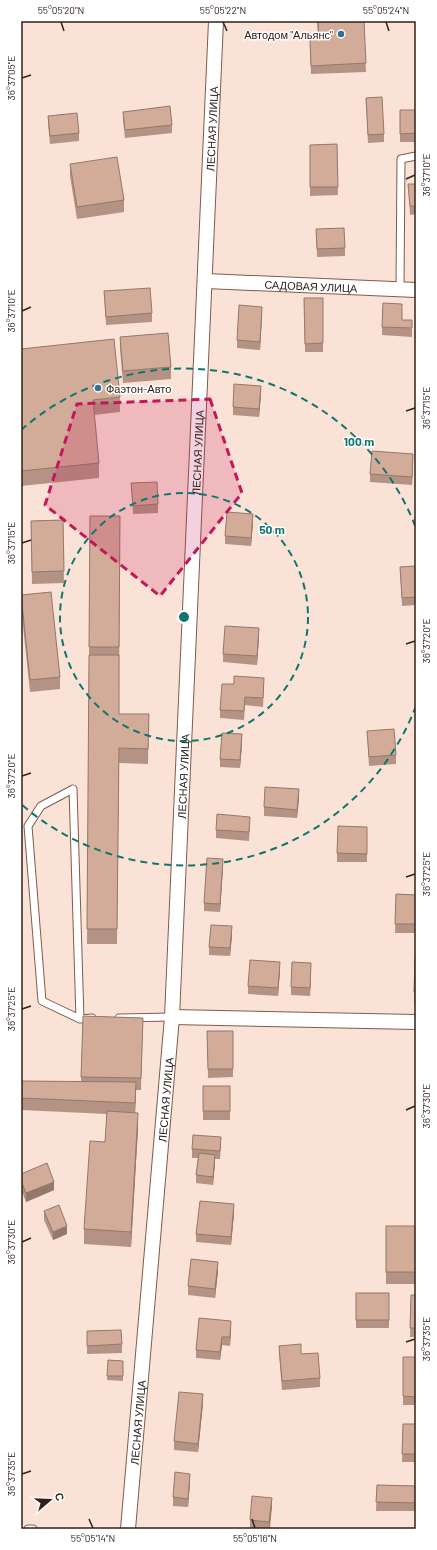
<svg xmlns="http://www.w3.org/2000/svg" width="437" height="1550" font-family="Barlow,sans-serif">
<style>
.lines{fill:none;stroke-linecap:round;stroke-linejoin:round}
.lane-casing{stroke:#7f5c4c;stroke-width:9}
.street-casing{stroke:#7f5c4c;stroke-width:16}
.lane{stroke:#fff;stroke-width:7}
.street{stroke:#fff;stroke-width:14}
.wall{fill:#b59384}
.shaded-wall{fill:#93786b}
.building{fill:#d2ab99;stroke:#93786b}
.marked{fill:#c2185b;fill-opacity:0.2;stroke:#c2185b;stroke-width:3;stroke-dasharray:8 5;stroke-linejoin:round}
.ticks{fill:none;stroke:#30211a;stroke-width:1.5}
.ring{fill:none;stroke:#0f766e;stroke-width:2;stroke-dasharray:7 5}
.poi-dot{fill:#347188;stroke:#fff;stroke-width:1.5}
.labels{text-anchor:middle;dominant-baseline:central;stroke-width:3;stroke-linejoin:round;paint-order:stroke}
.poi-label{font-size:11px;fill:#30211a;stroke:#fff;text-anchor:end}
.street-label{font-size:11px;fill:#30211a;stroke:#fff}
.centre{fill:#0f766e;stroke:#fff;stroke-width:2}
.ring-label{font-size:12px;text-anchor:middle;font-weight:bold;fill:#0f766e;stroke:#fff;stroke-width:3;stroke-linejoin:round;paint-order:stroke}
.neatline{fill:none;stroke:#30211a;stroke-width:1.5}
.ticks-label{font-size:10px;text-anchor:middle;fill:#30211a}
</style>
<rect width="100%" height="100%" fill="#fbe2d7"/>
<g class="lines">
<g class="lane-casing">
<g id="lane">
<path d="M400 289 401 159 416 156"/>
<path d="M119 1018 172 1017"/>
<path d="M80 1019 42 1001 28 826 41 806 73 789 80 1019 92 1018"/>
<path d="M28 1529H33"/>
</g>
</g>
<g class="street-casing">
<g id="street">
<path id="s1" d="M206 281 416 290"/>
<path d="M172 1017 416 1022"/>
<path id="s2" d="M128 1529 172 1017 216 21"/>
</g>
</g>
<use href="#lane" class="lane"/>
<use href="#street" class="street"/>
</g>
<g class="wall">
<path d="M317 21H364L366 72 311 74 310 40 318 39Z"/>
<path d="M366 98 384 134V142L368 143Z"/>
<path d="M416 110V142H400V118Z"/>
<path d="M123 112 172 125V133L125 138 123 120Z"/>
<path d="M48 116 79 133V141L50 144 48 124Z"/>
<path d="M337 144 338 195 310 196V145Z"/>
<path d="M70 164 124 200V212L77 219 70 176Z"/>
<path d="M408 184H416V214L410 215Z"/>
<path d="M316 229 345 248V256L317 257Z"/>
<path d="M104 291 152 313V322L106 325Z"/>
<path d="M304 298H323V352H305Z"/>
<path d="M262 315 260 350 237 348V340Z"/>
<path d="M402 320 412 329V337L382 335V327Z"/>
<path d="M120 337 171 367V379L123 383 120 349Z"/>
<path d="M21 349 120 397V412L94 415 99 463V478L21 486Z"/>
<path d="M261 394 259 417 233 415V407Z"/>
<path d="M413 462 412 485 370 482V474Z"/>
<path d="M131 483 158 504V513L133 514Z"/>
<path d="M90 516H120L119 714H149L148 764 119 763 117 944H87Z"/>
<path d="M63 520 64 583 32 584 31 521Z"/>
<path d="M253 522 251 546 225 544V536Z"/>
<path d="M416 566V605L402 606 400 567Z"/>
<path d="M21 595 60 677V689L30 692 21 607Z"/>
<path d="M259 636 257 665 223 662V654Z"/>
<path d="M264 686 263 707 245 705 244 720 220 718V710Z"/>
<path d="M367 731 396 755V764L369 766Z"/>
<path d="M242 743 240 768 220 767V759Z"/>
<path d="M299 798 297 818 264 816V807Z"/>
<path d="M250 825 249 841 216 838V830Z"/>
<path d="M367 827V862H337V853Z"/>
<path d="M223 867 220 912 204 911V903Z"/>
<path d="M396 894 416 895V933H395Z"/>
<path d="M232 935 230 956 209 955V947Z"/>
<path d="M415 958H416V1005L414 1004Z"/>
<path d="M280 970 278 996 248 994V986Z"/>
<path d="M311 972 310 996 291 995V987Z"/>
<path d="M83 1016 143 1018 141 1090H136L135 1113 138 1128 131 1247 84 1244V1229L105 1142 107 1114 21 1110V1081L81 1082Z"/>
<path d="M207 1031H233V1077L208 1078Z"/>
<rect x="203" y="1086" width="27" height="34"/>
<path d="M221 1145 220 1159H215L213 1185 196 1183V1175L198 1158H192V1149Z"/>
<path d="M21 1174 54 1190 26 1202 21 1189Z"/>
<path d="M44 1211 67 1234 53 1240 44 1220Z"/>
<path d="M234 1213 231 1245 196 1242V1234Z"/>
<rect x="386" y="1226" width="30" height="58"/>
<path d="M218 1271 215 1298 188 1295V1286Z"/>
<rect x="356" y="1293" width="33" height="35"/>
<path d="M411 1295H416V1337H410Z"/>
<path d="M231 1330 230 1346 222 1345 220 1360 196 1358V1350Z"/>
<path d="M87 1331 122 1344V1353L87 1354Z"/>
<path d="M279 1346 301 1354 320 1378V1387L282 1390 279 1354Z"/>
<rect x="403" y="1357" width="13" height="48"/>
<path d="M108 1360 123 1361V1381L107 1380Z"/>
<path d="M203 1403 198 1452 174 1450V1441Z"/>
<path d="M403 1424H416V1462H402Z"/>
<path d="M190 1482 188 1507 173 1506V1497Z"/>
<path d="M377 1485 416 1486V1511H376Z"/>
<path d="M272 1506 270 1529 250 1528V1520Z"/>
</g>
<g class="shaded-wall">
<path d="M262 307V315L260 350V342Z"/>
<path d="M261 386V394L259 417V409Z"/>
<path d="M413 454V462L412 485V477Z"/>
<path d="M253 514V522L251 546V538Z"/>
<path d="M259 628V636L257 665V656Z"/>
<path d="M242 734V743L240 768V760Z"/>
<path d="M299 789V798L297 818V810Z"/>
<path d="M223 859V867L220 912V904Z"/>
<path d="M232 926V935L230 956V948Z"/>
<path d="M280 962V970L278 996V988Z"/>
<path d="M311 963V972L310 996V988Z"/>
<path d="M136 1082V1094L135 1115V1103Z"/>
<path d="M138 1113V1128L131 1247V1232Z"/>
<path d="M215 1155V1163L213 1185V1177Z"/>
<path d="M54 1182V1190L26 1202V1193Z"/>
<path d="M234 1204V1213L231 1245V1237Z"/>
<path d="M67 1226V1234L53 1240V1232Z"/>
<path d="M218 1262V1271L215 1298V1289Z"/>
<path d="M231 1321V1330L230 1346V1337Z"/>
<path d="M222 1337V1345L220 1360V1352Z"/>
<path d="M203 1394V1403L198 1452V1444Z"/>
<path d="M190 1474V1482L188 1507V1499Z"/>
<path d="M272 1498V1506L269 1529V1522Z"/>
</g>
<g class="building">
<path d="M318 21H364L366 63 311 66 310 40 319 39Z"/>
<path d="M382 97 384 134 368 135 366 98Z"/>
<path d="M170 106 172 125 125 130 123 112Z"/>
<path d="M400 110H416V133L400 134Z"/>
<path d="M77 113 79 133 50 136 48 116Z"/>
<path d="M337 144 338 187H310V145Z"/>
<path d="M117 157 124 200 77 207 70 164Z"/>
<path d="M408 184H416V206H410Z"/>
<path d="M344 228 345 248 317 249 316 229Z"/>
<path d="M150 288 152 313 106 317 104 291Z"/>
<path d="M304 298H323V343L305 344Z"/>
<path d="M383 303 402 304V320H412V328L382 327Z"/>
<path d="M239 305 262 307 260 342 237 340Z"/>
<path d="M168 333 171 367 123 371 120 337Z"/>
<path d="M114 339 120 397 93 400 99 463 21 471V349Z"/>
<path d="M234 384 261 386 259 409 233 407Z"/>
<path d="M372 451 413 454 412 477 370 474Z"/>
<path d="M157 482 158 504 133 506 131 483Z"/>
<path d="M227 512 253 514 251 538 225 536Z"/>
<path d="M90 516H120L119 647H89Z"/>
<path d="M63 520 64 571 32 572 31 521Z"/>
<path d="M416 566V597L402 598 400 567Z"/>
<path d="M51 592 60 677 30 680 21 595Z"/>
<path d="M225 626 259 628 257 656 223 654Z"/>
<path d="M89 655H119V714H149L148 749 119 748 117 929H87Z"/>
<path d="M234 676 264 678 263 698 245 697 244 711 220 710 222 684H234Z"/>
<path d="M394 729 396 755 369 757 367 731Z"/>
<path d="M222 733 242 734 240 760 220 759Z"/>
<path d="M265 787 299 789 297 810 264 807Z"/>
<path d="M217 814 250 817 249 832 216 830Z"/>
<path d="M338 826 367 827V854L337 853Z"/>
<path d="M207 858 223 859 220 904 204 903Z"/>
<path d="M396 894 416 895V924H395Z"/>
<path d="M211 925 232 926 230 948 209 947Z"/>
<path d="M415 958H416V993L414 992Z"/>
<path d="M250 960 280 962 278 988 248 986Z"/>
<path d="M292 962 311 963 310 988 291 987Z"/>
<path d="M83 1016 143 1018 141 1078 81 1077Z"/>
<path d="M207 1031H233V1069H208Z"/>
<path d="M21 1081 136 1082 135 1103 21 1098Z"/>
<rect x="203" y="1086" width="27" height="25"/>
<path d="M107 1111 138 1113 131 1232 84 1229 90 1141 105 1142Z"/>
<path d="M193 1135 221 1137 220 1151 192 1149Z"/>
<path d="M199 1153 215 1155 213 1177 196 1175Z"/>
<path d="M47 1163 54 1182 26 1193 21 1181V1174Z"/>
<path d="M200 1201 234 1204 231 1237 196 1234Z"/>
<path d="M59 1205 67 1226 53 1232 44 1211Z"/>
<rect x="386" y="1226" width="30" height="46"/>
<path d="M191 1259 218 1262 215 1289 188 1286Z"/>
<rect x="356" y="1293" width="33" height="27"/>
<path d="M411 1295H416V1328H410Z"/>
<path d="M199 1318 231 1321 230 1337H222L220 1352 196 1350Z"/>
<path d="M121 1330 122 1344 87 1346V1331Z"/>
<path d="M301 1344V1354L318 1353 320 1378 282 1381 279 1346Z"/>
<path d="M403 1357H416V1397L403 1396Z"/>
<path d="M108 1360 123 1361V1376H107Z"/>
<path d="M179 1392 203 1394 198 1444 174 1441Z"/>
<path d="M403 1424H416V1454H402Z"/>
<path d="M175 1472 190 1474 188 1499 173 1497Z"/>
<path d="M377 1485 416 1486V1503L376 1502Z"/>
<path d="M252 1496 272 1498 269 1522 250 1520Z"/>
</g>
<path class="marked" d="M210 399 242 493 160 596 45 505 77 404Z"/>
<path class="ticks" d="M61 22 64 31M223 22 227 31M386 22 389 31M22 78 31 75M406 179 415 175M22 311 31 307M406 411 415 408M22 543 31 540M406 644 415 641M22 776 31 773M406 877 415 874M22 1009 31 1006M406 1110 415 1106M22 1242 31 1238M406 1342 415 1339M22 1474 31 1471M89 1519 93 1528M252 1519 255 1528"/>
<g class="ring">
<circle cx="184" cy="617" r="124"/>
<path d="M416 706A248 248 0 0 1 21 804M21 430A248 248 0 0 1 416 528"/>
</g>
<g class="poi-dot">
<circle cx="341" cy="34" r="4"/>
<circle cx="98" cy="388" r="4"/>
</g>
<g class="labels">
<g class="poi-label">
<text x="333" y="34">Автодом "Альянс"</text>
<text x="106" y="388" text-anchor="start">Фаэтон-Авто</text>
</g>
<g class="street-label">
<text stroke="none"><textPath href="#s2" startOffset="1403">ЛЕСНАЯ УЛИЦА</textPath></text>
<text stroke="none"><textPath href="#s1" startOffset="105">САДОВАЯ УЛИЦА</textPath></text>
<text stroke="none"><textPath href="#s2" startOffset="1079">ЛЕСНАЯ УЛИЦА</textPath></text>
<text stroke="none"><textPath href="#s2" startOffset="755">ЛЕСНАЯ УЛИЦА</textPath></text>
<text stroke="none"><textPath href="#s2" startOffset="431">ЛЕСНАЯ УЛИЦА</textPath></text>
<text stroke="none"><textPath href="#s2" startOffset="107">ЛЕСНАЯ УЛИЦА</textPath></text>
</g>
</g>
<circle cx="184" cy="617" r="6" class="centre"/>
<g class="ring-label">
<text x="359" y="446">100 m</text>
<text x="272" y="534">50 m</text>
</g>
<rect width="437" height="1550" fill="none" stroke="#ffffff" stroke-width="44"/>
<g transform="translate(50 1500) rotate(71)" stroke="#ffffff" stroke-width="3" paint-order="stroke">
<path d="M0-3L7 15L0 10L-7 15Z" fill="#30211a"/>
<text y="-6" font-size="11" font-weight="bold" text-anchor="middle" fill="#30211a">С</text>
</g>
<rect x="22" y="22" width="393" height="1506" class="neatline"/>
<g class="ticks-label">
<text x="61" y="14">55°05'20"N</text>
<text x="223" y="14">55°05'22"N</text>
<text x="386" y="14">55°05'24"N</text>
<text transform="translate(11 78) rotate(-90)" y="4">36°37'05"E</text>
<text transform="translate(426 175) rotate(-90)" y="4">36°37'10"E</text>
<text transform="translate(11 311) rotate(-90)" y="4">36°37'10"E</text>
<text transform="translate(426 408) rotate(-90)" y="4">36°37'15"E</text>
<text transform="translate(11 543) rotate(-90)" y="4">36°37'15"E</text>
<text transform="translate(426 641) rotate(-90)" y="4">36°37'20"E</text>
<text transform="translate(11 776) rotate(-90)" y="4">36°37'20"E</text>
<text transform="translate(426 874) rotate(-90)" y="4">36°37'25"E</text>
<text transform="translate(11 1009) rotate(-90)" y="4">36°37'25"E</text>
<text transform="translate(426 1106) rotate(-90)" y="4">36°37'30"E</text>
<text transform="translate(11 1242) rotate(-90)" y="4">36°37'30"E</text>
<text transform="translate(426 1339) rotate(-90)" y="4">36°37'35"E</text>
<text transform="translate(11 1474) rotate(-90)" y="4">36°37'35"E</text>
<text x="93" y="1542">55°05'14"N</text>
<text x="255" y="1542">55°05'16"N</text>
</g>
</svg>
